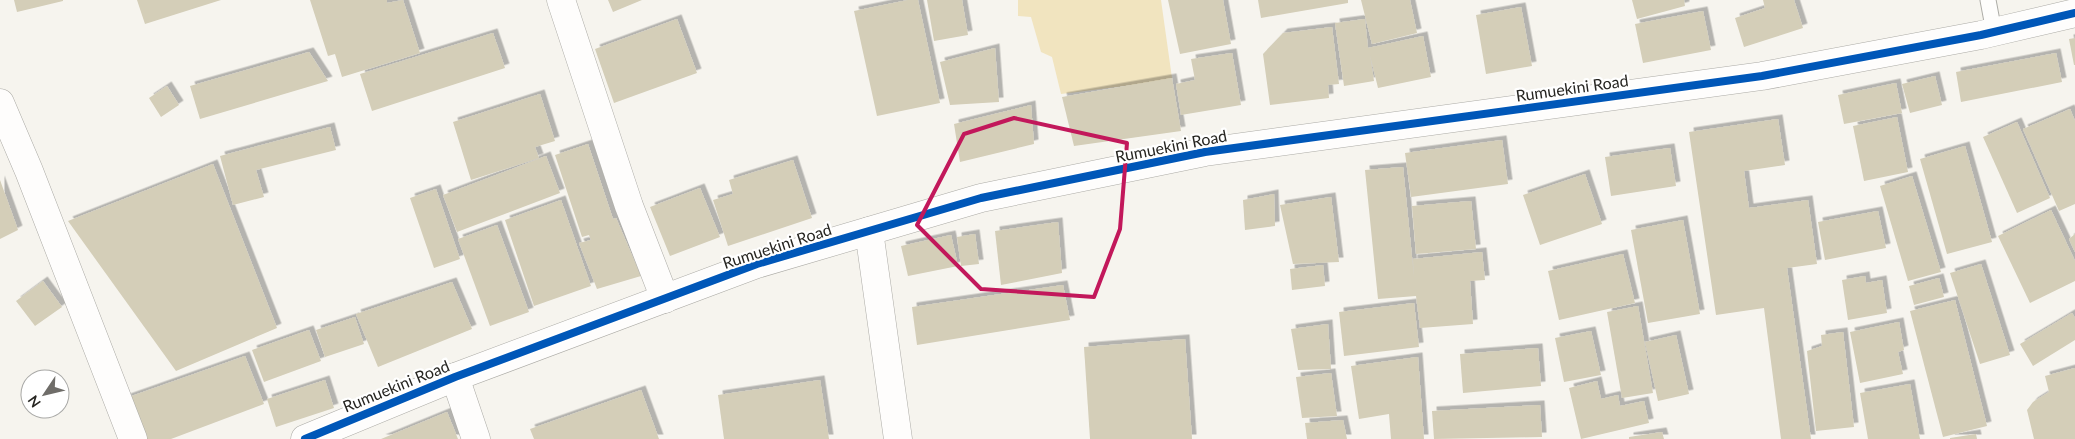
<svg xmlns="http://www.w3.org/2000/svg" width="2075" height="439" viewBox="0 0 2075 439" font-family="Lato,sans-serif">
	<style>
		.green { fill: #f1e4bf }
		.building { fill: #d4ceb8; filter: url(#shadow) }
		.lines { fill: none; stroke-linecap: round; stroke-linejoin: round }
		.lane-casing { stroke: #acaba6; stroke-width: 17 }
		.street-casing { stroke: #acaba6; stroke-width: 29 }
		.secondary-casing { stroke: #acaba6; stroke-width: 29 }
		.lane { stroke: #fefdfc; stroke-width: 15 }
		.street { stroke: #fefdfc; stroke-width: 28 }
		.secondary { stroke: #fefdfc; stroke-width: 28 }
		.cycleway-casing { stroke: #fff; stroke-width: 11 }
		.cycleway { stroke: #0057b8; stroke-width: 8 }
		.marked { fill: none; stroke: #c2185b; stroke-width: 4; stroke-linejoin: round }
		.labels { text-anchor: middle; stroke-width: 4.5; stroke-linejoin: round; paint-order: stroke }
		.street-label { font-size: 16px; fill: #262521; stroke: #fff }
	</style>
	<defs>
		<filter id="shadow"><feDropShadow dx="4.5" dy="-4.5" stdDeviation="0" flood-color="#0004"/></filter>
	</defs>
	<rect width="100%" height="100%" fill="#f6f4ee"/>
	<polygon class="green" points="1018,0 1161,0 1172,78 1157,82 1061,94 1052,57 1041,52 1031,17 1018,16"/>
	<g class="building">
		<polygon points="14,0 63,0 63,1 17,12"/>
		<polygon points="137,0 221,0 145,24"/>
		<polygon points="310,0 387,0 387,3 403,0 420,53 342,77 335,54 328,56"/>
		<polygon points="608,0 642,0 613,12"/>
		<polygon points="908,0 918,0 940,103 877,116 854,11"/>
		<polygon points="927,0 962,0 968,35 934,41"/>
		<polygon points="1168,0 1223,0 1231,44 1180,54"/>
		<polygon points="1258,0 1348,0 1348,3 1261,18"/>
		<polygon points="1361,0 1410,0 1417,33 1372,44"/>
		<polygon points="1632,0 1684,0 1685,6 1637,19"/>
		<polygon points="1763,0 1794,0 1803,28 1744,47 1735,18 1765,8"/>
		<polygon points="1521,7 1532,66 1486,74 1476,15"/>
		<polygon points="1703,11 1711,50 1643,63 1635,24"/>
		<polygon points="677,19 697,73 614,103 595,49"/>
		<polygon points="1365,19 1368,48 1423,36 1431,77 1378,88 1370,55 1374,81 1344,86 1335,23"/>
		<polygon points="1332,27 1339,84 1328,85 1329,98 1270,105 1263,54 1283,33"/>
		<polygon points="493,33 505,68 372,111 360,74"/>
		<polygon points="2075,38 2075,65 2074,65 2069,39"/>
		<polygon points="995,48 999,102 950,105 940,62"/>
		<polygon points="309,52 328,81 200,119 190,86"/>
		<polygon points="1232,53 1241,105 1181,115 1176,84 1195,80 1191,59"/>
		<polygon points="2056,53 2062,82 1961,102 1956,72"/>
		<polygon points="1935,76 1942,105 1910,113 1902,84"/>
		<polygon points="1172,78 1181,131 1074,146 1062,97"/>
		<polygon points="1896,83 1902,113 1844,124 1838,95"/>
		<polygon points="167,86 179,105 161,117 149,98"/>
		<polygon points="540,94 555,141 535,147 539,158 471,180 453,122"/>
		<polygon points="1031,105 1034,144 960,162 954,124"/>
		<polygon points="2070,109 2075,121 2075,204 2059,211 2023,129"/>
		<polygon points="1897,117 1908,172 1864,181 1853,126"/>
		<polygon points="1778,119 1785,165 1744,171 1749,208 1808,200 1817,264 1787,268 1811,439 1781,439 1764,308 1716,315 1689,132"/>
		<polygon points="2017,122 2050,198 2017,213 1983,137"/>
		<polygon points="330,127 336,150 256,170 264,197 233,205 220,156"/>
		<polygon points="1502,140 1508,184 1411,197 1405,153"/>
		<polygon points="588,144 613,219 616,218 641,276 597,289 579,243 591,240 589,235 582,237 555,155"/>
		<polygon points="1965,146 1992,242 1947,254 1920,159"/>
		<polygon points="1670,148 1676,186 1611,196 1605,157"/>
		<polygon points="546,156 560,193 457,232 443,195"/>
		<polygon points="793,160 812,218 728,246 713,200 733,194 729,180"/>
		<polygon points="213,164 277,328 176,371 68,221"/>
		<polygon points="1403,167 1414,277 1413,259 1482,252 1485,280 1470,281 1473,324 1420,328 1416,296 1378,299 1365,170"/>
		<polygon points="1585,174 1602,224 1540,245 1523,195"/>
		<polygon points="1912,176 1941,272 1908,281 1880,186"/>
		<polygon points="0,180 18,230 0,239"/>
		<polygon points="700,188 720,237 670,256 650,207"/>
		<polygon points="436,189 460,259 434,268 410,198"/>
		<polygon points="1274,194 1275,226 1245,230 1243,200"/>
		<polygon points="1331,197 1339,262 1293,264 1280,205"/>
		<polygon points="561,200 591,286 534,306 505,220"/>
		<polygon points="1471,201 1476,249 1416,254 1412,206"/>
		<polygon points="2051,210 2075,261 2075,281 2030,303 1998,236"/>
		<polygon points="1878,211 1886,248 1825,260 1818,222"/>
		<polygon points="1683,220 1700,314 1648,323 1631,230"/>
		<polygon points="1058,222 1062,273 1001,285 995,231"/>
		<polygon points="497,225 529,312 490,326 458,239"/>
		<polygon points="975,234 979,264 961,266 957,237"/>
		<polygon points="2075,234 2075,252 2069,239"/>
		<polygon points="951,235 958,266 908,276 901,246"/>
		<polygon points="1623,254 1635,303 1559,320 1548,271"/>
		<polygon points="1981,264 2010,355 1980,364 1950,273"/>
		<polygon points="1323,265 1325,286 1292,290 1290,269"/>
		<polygon points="1865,276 1866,283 1882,280 1887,313 1848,320 1842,280"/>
		<polygon points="1939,278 1944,297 1914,305 1909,286"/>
		<polygon points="43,281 62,307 35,326 16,301"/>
		<polygon points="452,282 472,329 378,367 356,314"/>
		<polygon points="1063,285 1070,320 917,345 912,307"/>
		<polygon points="1955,300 1987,426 1943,437 1910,311"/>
		<polygon points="1414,303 1419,347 1344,356 1339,312"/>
		<polygon points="1638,306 1653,393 1622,398 1607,312"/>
		<polygon points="2072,313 2075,318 2075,340 2033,366 2020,344"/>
		<polygon points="355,317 364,344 325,357 316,330"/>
		<polygon points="1899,322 1904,350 1898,352 1903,374 1860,383 1850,332"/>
		<polygon points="1328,324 1331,369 1298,370 1291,329"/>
		<polygon points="309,330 321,361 264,382 252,350"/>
		<polygon points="1591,331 1601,375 1564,382 1555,338"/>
		<polygon points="1843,332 1854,427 1816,431 1807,351 1822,346 1821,335"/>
		<polygon points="1676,335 1689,394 1658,401 1645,342"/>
		<polygon points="1185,339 1192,439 1090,439 1084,347"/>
		<polygon points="1538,348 1541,386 1463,393 1460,354"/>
		<polygon points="245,356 264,404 171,439 144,439 126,398"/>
		<polygon points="1418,357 1424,439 1391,439 1389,414 1359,419 1351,366"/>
		<polygon points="2075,368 2075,439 2034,439 2027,410 2033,402 2049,392 2045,376"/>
		<polygon points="1331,373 1337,416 1302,418 1296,377"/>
		<polygon points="325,380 334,408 276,427 267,399"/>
		<polygon points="820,380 829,439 724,439 718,395"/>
		<polygon points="1597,381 1601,399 1618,395 1620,406 1644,401 1649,423 1581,439 1569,388"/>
		<polygon points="1910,384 1920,439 1868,439 1860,393"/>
		<polygon points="641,390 659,439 534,439 530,429"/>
		<polygon points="1540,405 1542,437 1434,439 1432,411"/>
		<polygon points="447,412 458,439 381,439"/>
		<polygon points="1343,420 1347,439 1307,439 1305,423"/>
		<polygon points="1662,432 1664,439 1629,439 1629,437"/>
		<polygon points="1976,434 1977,439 1950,439 1950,438"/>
	</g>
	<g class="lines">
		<defs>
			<polyline id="lane" points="1988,0 1994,32"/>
			<g id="street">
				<polyline points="561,0 629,206 665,299"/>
				<polyline points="0,103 29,171 133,439"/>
				<polyline points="869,231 898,439"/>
				<polyline points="455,377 476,439"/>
			</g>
			<polyline id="secondary" points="305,439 455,377 757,264 981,198 1205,152 1762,76 1981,35 2075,13"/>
		</defs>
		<use href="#lane" class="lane-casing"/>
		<use href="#street" class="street-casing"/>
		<use href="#secondary" class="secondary-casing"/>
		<use href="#lane" class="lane"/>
		<use href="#street" class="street"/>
		<use href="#secondary" class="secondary"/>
		<defs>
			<polyline id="cycleway" points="305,439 455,377 757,264 981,198 1205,152 1762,76 1981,35 2075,13"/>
		</defs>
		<use href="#cycleway" class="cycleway-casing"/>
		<use href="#cycleway" class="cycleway"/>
	</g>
	<path class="marked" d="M 1014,118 L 1127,143 L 1120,229 L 1094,297 L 981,289 L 917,225 L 964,134 Z"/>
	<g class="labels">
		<g class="street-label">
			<text transform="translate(1572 88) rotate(-8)" y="6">Rumuekini Road</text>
			<text transform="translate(1171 146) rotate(-11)" y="6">Rumuekini Road</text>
			<text transform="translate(777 246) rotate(-18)" y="6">Rumuekini Road</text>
			<text transform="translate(396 386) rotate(-22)" y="6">Rumuekini Road</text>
		</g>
	</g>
	<g transform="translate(45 394) rotate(235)"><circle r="24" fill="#ffffff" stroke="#a8a8a6"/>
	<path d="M0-4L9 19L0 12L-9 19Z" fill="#6f6d69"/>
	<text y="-8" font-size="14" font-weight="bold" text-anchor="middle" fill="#262521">N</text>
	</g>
</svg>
